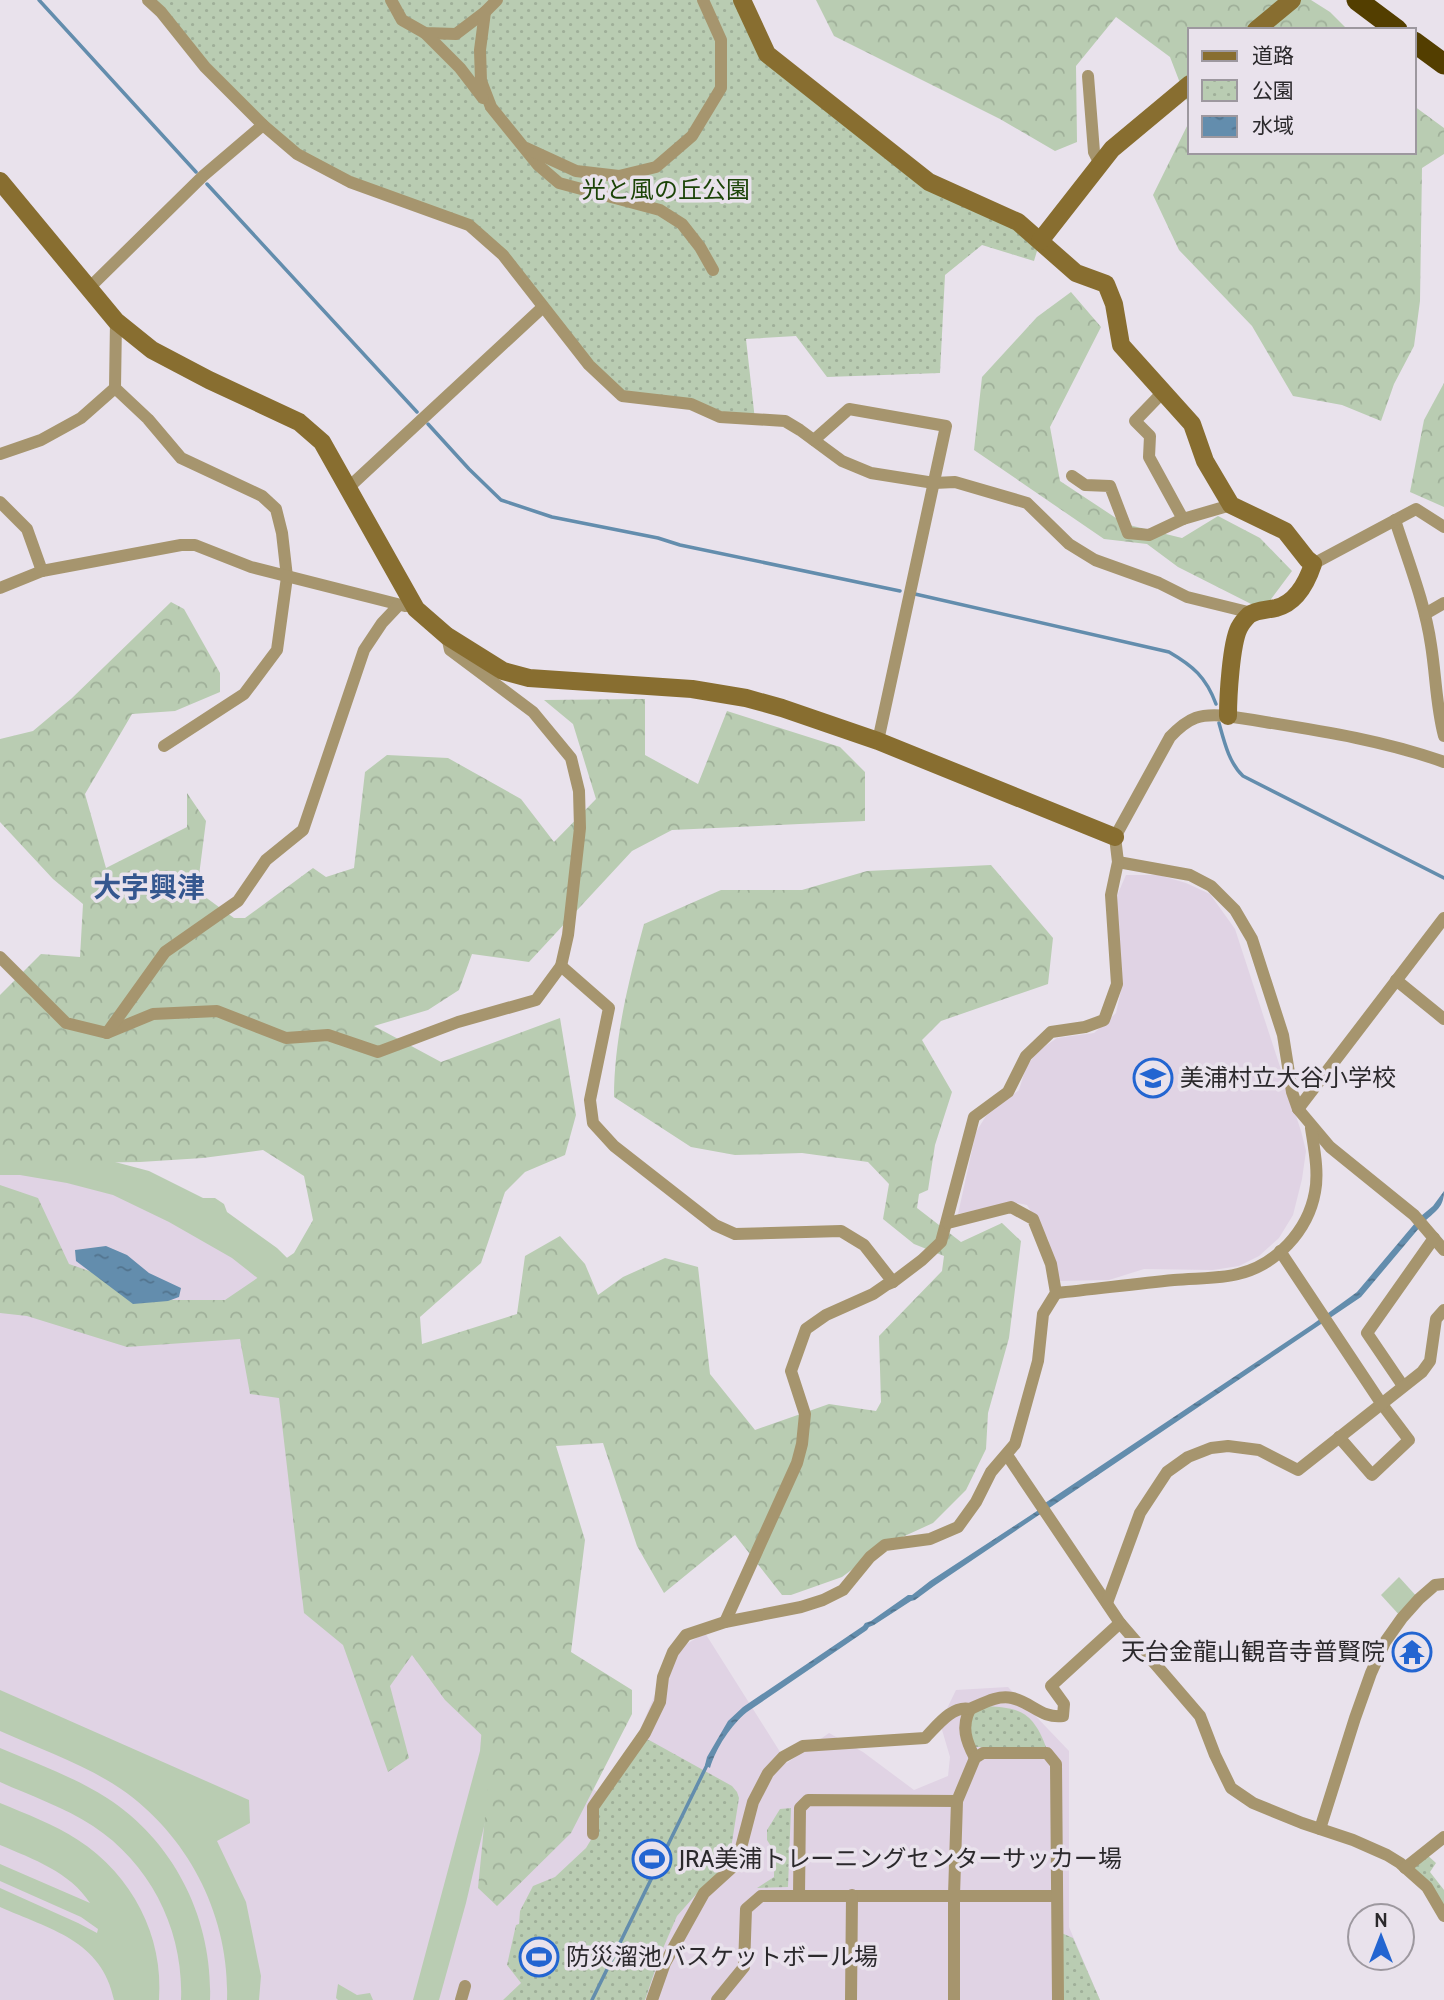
<svg xmlns="http://www.w3.org/2000/svg" width="1444" height="2000" viewBox="0 0 1444 2000" font-family="Cabin,'Noto Sans JP',sans-serif">
	<style>
		.built { fill: #e0d3e4 }
		.grass { fill: #b9ccb2 }
		.forest { fill: url(#forest-crowns) }
		.park { fill: url(#park-dots) }
		.water { fill: url(#water-ripples) }
		.lines { fill: none; stroke-linecap: round; stroke-linejoin: round }
		.stream { stroke: #638dad; stroke-width: 3.5 }
		.street { stroke: #a6956e; stroke-width: 12 }
		.secondary { stroke: #886e30; stroke-width: 18 }
		.highway { stroke: #533e00; stroke-width: 21 }
		.labels { text-anchor: middle; stroke-width: 7; stroke-linejoin: round; paint-order: stroke }
		.park-label { font-size: 24px; fill: #1c4408; stroke: #e9e2ec }
		.poi-label { font-size: 24px; fill: #2b292c; stroke: #e9e2ec; text-anchor: start }
		.quarter-label { font-size: 28px; font-weight: bold; fill: #35578f; stroke: #e9e2ec }
	</style>
	<defs>
		<pattern id="forest-crowns" width="20" height="18" patternUnits="userSpaceOnUse" patternTransform="scale(1.75)"><rect width="20" height="18" fill="#b9ccb2"/><path d="M2 6a3 3 0 1 1 6 0M12 15a3 3 0 1 1 6 0" fill="none" stroke="#9faf99"/></pattern>
		<pattern id="park-dots" width="8" height="8" patternUnits="userSpaceOnUse" patternTransform="scale(1.75)"><rect width="8" height="8" fill="#b9ccb2"/><path d="M2 2h.1M6 6h.1" fill="none" stroke="#9faf99" stroke-width="1.8" stroke-linecap="round"/></pattern>
		<pattern id="water-ripples" width="26" height="14" patternUnits="userSpaceOnUse" patternTransform="scale(1.75)"><rect width="26" height="14" fill="#638dad"/><path d="M2 4q2-2 4 0t4 0M15 11q2-2 4 0t4 0" fill="none" stroke="#52738d"/></pattern>
	</defs>
	<rect width="100%" height="100%" fill="#e9e2ec"/>
	<g class="built">
		<polygon points="1126,875 1159,875 1186,883 1210,894 1235,929 1301,1131 1306,1151 1302,1179 1293,1215 1279,1238 1259,1256 1239,1266 1213,1270 1144,1269 1109,1280 1059,1281 1048,1239 1027,1205 1012,1202 958,1214 976,1132 986,1116 1019,1090 1026,1067 1038,1051 1057,1038 1094,1033 1116,1013 1122,986 1116,898"/>
		<polygon points="0,1161 49,1163 270,1263 500,1723 600,1794 623,1770 673,1652 705,1633 787,1763 829,1733 863,1752 914,1790 948,1776 950,1757 940,1723 956,1690 1008,1687 1069,1751 1069,1927 1100,2000 0,2000"/>
	</g>
	<g class="grass">
		<polygon points="0,1142 66,1149 149,1171 203,1198 215,1198 224,1204 227,1212 277,1248 344,1314 404,1410 492,1626 503,1719 499,1763 466,1903 439,2000 413,2000 480,1751 483,1714 476,1672 363,1402 327,1351 279,1295 232,1258 169,1222 113,1195 67,1183 20,1175 0,1175"/>
		<polygon points="1399,1577 1419,1599 1402,1618 1381,1595"/>
		<path d="M 0,1690 L 249,1800 L 250,1823 L 217,1841 L 246,1902 L 261,1976 L 259,2000 L 227,2000 C 230,1917 189,1836 121,1789 C 84,1764 40,1749 0,1731 Z"/>
		<path d="M 0,1748 C 36,1763 74,1777 107,1798 C 175,1842 213,1920 210,2000 L 181,2000 C 184,1931 151,1864 93,1826 C 64,1807 31,1796 0,1782 Z"/>
		<path d="M 0,1803 C 26,1814 54,1824 78,1840 C 132,1875 164,1936 159,2000 L 114,2000 C 102,1940 49,1929 0,1907 L 0,1888 L 78,1923 L 97,1933 L 98,1929 L 81,1917 L 0,1881 L 0,1864 L 90,1903 C 70,1872 33,1859 0,1845 Z"/>
		<polygon points="338,1984 357,1995 370,1993 373,2000 338,2000 336,1998"/>
	</g>
	<g class="forest">
		<polygon points="816,0 1311,0 1330,12 1348,30 1190,30 1190,109 1170,57 1116,17 1076,66 1077,142 1055,151 1000,119 834,36"/>
		<polygon points="1414,106 1444,128 1444,154 1422,168 1420,301 1414,346 1394,384 1381,421 1342,405 1293,396 1252,326 1179,250 1153,195 1190,120 1190,152 1414,152"/>
		<polygon points="1071,292 1101,327 1050,427 1060,481 1125,524 1182,538 1218,516 1260,538 1292,571 1263,610 1178,567 1147,544 1104,539 974,450 982,377 1037,317"/>
		<polygon points="1444,383 1444,507 1410,492 1424,420"/>
		<path d="M 171,602 L 184,609 L 220,673 L 220,692 L 175,711 L 132,714 L 85,794 L 106,868 L 187,827 L 187,793 L 206,821 L 197,891 L 234,918 L 245,918 L 313,868 L 326,877 L 354,868 L 365,772 L 387,755 L 448,758 L 521,799 L 554,842 L 596,799 L 573,724 L 544,700 L 645,699 L 645,755 L 698,784 L 727,711 L 840,747 L 865,772 L 865,821 L 672,830 L 632,851 L 529,962 L 472,954 L 459,990 L 428,1010 L 374,1026 L 441,1062 L 560,1018 L 576,1115 L 565,1155 L 525,1172 L 505,1192 L 481,1263 L 420,1317 L 422,1344 L 517,1314 L 525,1256 L 560,1236 L 585,1264 L 598,1295 L 623,1277 L 665,1258 L 698,1267 L 710,1374 L 755,1430 L 829,1404 L 876,1411 L 881,1402 L 879,1336 L 942,1271 L 944,1256 L 914,1244 L 883,1219 L 889,1184 L 868,1162 L 802,1153 L 735,1155 L 691,1147 L 614,1097 C 614,1039 629,979 644,924 L 721,890 L 802,890 L 867,871 L 991,865 L 1053,938 L 1048,984 L 941,1021 L 922,1040 L 952,1092 L 935,1145 L 928,1190 L 919,1194 L 917,1208 L 961,1242 L 1002,1223 L 1021,1241 L 1009,1338 L 988,1413 L 986,1449 L 966,1490 L 933,1523 L 885,1545 L 842,1577 L 791,1595 L 782,1595 L 735,1535 L 664,1593 L 637,1546 L 603,1443 L 556,1446 L 585,1540 L 571,1652 L 632,1690 L 632,1714 L 571,1833 L 497,1906 L 478,1888 L 492,1745 L 445,1700 L 412,1655 L 390,1686 L 409,1758 L 388,1772 L 343,1645 L 304,1613 L 279,1398 L 250,1394 L 240,1339 L 127,1347 L 27,1316 L 0,1313 L 0,1185 L 38,1198 L 69,1264 L 173,1300 L 225,1300 L 294,1253 L 313,1220 L 304,1176 L 263,1150 L 203,1158 L 140,1162 L 0,1164 L 0,995 L 41,954 L 80,957 L 83,904 L 53,879 L 0,822 L 0,739 L 33,731 L 71,699 Z"/>
	</g>
	<g class="park">
		<polygon points="148,0 742,0 767,54 929,182 1040,241 1034,261 982,245 945,275 940,373 827,377 796,336 746,339 755,420 691,404 622,396 469,225 297,154"/>
		<path d="M 980,1706 C 1018,1707 1032,1710 1046,1747 L 974,1747 L 969,1740 L 970,1716 Z"/>
		<polygon points="649,1740 732,1786 737,1792 739,1798 729,1861 725,1873 700,1890 677,1916 661,1953 645,2000 503,2000 521,1983 507,1965 516,1925 519,1924 520,1911 533,1886 555,1877 586,1848 595,1833 594,1806 641,1742"/>
		<polygon points="791,1808 788,1887 757,1888 774,1877 774,1851 767,1840 767,1830 780,1809"/>
		<polygon points="1425,1853 1436,1863 1430,1872 1444,1890 1444,1905 1405,1868"/>
		<polygon points="1057,1931 1073,1938 1100,2000 1058,2000"/>
	</g>
	<g class="water">
		<path d="M 1444,1191 C 1444,1207 1436,1211 1425,1221 L 1361,1297 L 934,1586 L 915,1600 L 911,1601 L 874,1625 L 869,1627 L 867,1630 L 747,1712 C 731,1725 716,1748 710,1768 L 705,1765 L 707,1757 L 728,1721 L 743,1707 L 863,1626 L 865,1623 L 871,1621 L 908,1595 L 912,1595 L 930,1581 L 1037,1511 L 1039,1507 L 1313,1324 L 1357,1292 L 1421,1216 L 1433,1206 Z"/>
		<polygon points="106,1246 127,1255 149,1273 181,1288 179,1297 168,1301 133,1304 76,1261 75,1250"/>
	</g>
	<g class="lines">
		<g class="stream">
			<polyline points="39,0 196,172"/>
			<polyline points="207,184 417,412"/>
			<polyline points="428,424 469,469 501,500 552,517 658,538 680,545 900,591"/>
			<path d="M 915,594 L 1169,652 C 1193,666 1206,677 1216,704"/>
			<path d="M 1219,723 C 1224,741 1229,763 1243,776 L 1444,878"/>
			<polyline points="592,2000 708,1763"/>
		</g>
		<g class="street">
			<polyline points="148,0 161,12 205,67 263,125 297,154 350,182 469,225 503,255 589,365 622,396 691,404 720,417 785,421 800,430 842,461 871,473 934,483 955,482 1027,503 1069,544 1095,560 1159,583 1187,597 1252,613"/>
			<polyline points="391,0 402,20 425,33 456,34 485,12 497,0"/>
			<polyline points="485,12 480,50 481,81 491,107 538,165 559,183 660,210 682,224 700,247 713,270"/>
			<polyline points="425,33 460,68 483,98"/>
			<polyline points="1088,76 1094,152 1100,164"/>
			<polyline points="526,148 576,171 619,176 656,167 692,136 721,88 721,40 703,0"/>
			<polyline points="89,288 203,176 263,125"/>
			<polyline points="115,388 148,419 181,458 262,496 276,509 282,533 287,577 277,650 244,694 164,746"/>
			<polyline points="1163,392 1135,421 1150,436 1149,457 1183,519 1231,505"/>
			<polyline points="814,440 849,409 946,426 878,741"/>
			<polyline points="0,454 41,440 81,418 115,388 116,321"/>
			<polyline points="1072,476 1085,485 1110,486 1128,533 1149,535 1183,519"/>
			<polyline points="348,488 543,307"/>
			<polyline points="0,502 27,529 42,571"/>
			<path d="M 1395,520 C 1408,561 1425,603 1431,645 C 1436,676 1436,706 1444,736"/>
			<polyline points="1313,564 1416,509 1444,527"/>
			<polyline points="0,588 42,571 181,545 195,545 251,567 405,606"/>
			<polyline points="1425,614 1444,603"/>
			<polyline points="1118,862 1190,875 1211,886 1235,910 1252,939 1283,1035 1292,1092 1298,1109 1330,1147 1414,1215 1444,1250"/>
			<polyline points="0,957 66,1023 107,1033 153,1014 217,1011 286,1038 328,1035 378,1052 458,1022 536,1000 561,966 568,935 580,828 579,791 571,758 533,712 450,650 447,636"/>
			<polyline points="561,966 609,1008 590,1100 593,1123 614,1146 715,1225 735,1234 841,1231 864,1245 893,1282"/>
			<polyline points="1396,980 1444,1019"/>
			<polyline points="107,1033 165,952 238,901 266,860 303,830 364,650 382,623 399,605"/>
			<polyline points="1298,1109 1444,918"/>
			<polyline points="1280,1251 1381,1403 1409,1440 1372,1475 1339,1437"/>
			<path d="M 1056,1293 C 1095,1289 1134,1284 1174,1280 C 1193,1278 1220,1279 1238,1274 C 1276,1265 1308,1231 1315,1192 C 1319,1172 1314,1148 1311,1128"/>
			<polyline points="1403,1386 1367,1333 1434,1238"/>
			<polyline points="1007,1455 1120,1623 1200,1716 1215,1755 1231,1788 1253,1803 1302,1823 1353,1840 1387,1855 1400,1863 1427,1887 1444,1916"/>
			<polyline points="1107,1603 1140,1513 1167,1472 1188,1457 1211,1448 1228,1446 1259,1450 1298,1470 1422,1372 1430,1361 1436,1319 1444,1310"/>
			<path d="M 725,1622 L 797,1463 L 802,1444 L 805,1414 L 791,1371 L 806,1329 L 826,1315 L 873,1294 L 886,1285 L 893,1282 L 922,1260 L 941,1242 L 974,1117 L 1008,1092 L 1026,1056 L 1051,1032 L 1085,1027 L 1104,1020 L 1117,984 L 1111,895 L 1118,862 L 1115,837 L 1170,737 C 1189,717 1200,713 1228,716 C 1300,728 1375,737 1444,762"/>
			<path d="M 970,1709 C 961,1727 966,1741 975,1758"/>
			<polyline points="1320,1829 1355,1718 1371,1673 1385,1642 1402,1618 1419,1599 1435,1585 1444,1584"/>
			<polyline points="593,1834 593,1807 645,1733 660,1702 663,1677 673,1652 686,1635 725,1622 801,1607 823,1600 843,1590 870,1557 885,1545 930,1539 958,1527 976,1502 991,1472 1015,1444 1038,1361 1043,1314 1056,1293 1051,1264 1033,1219 1011,1207 948,1223"/>
			<polyline points="1405,1868 1444,1837"/>
			<polyline points="799,1895 800,1808 808,1800 957,1801"/>
			<polyline points="461,2000 465,1986"/>
			<path d="M 652,2000 L 665,1963 L 704,1893 L 737,1863 L 753,1802 L 768,1773 L 783,1757 L 803,1746 L 925,1738 C 937,1726 952,1705 970,1709 C 984,1703 997,1695 1012,1698 C 1031,1702 1042,1719 1063,1716 L 1064,1704 L 1051,1686 L 1120,1623"/>
			<polyline points="717,2000 744,1967 746,1909 761,1896 1057,1896"/>
			<polyline points="851,2000 852,1895"/>
			<polyline points="954,2000 954,1895 957,1801 975,1758 983,1753 1047,1753 1056,1764 1058,2000"/>
		</g>
		<g class="secondary">
			<path d="M 742,0 L 767,54 L 929,182 L 1018,222 L 1076,273 L 1106,284 L 1114,304 L 1121,345 L 1192,424 L 1205,461 L 1231,505 L 1285,531 L 1307,559 L 1313,564 C 1307,582 1296,603 1276,608 C 1267,610 1256,610 1249,615 C 1246,618 1241,624 1239,628 C 1231,644 1228,697 1228,716"/>
			<polyline points="1256,30 1292,0"/>
			<polyline points="0,181 116,321 152,350 209,380 299,422 322,442 416,609 447,636 503,671 529,678 692,689 746,698 782,708 878,741 1115,837"/>
			<polyline points="1040,241 1112,149 1190,84"/>
		</g>
		<g class="highway">
			<polyline points="1357,0 1397,30"/>
			<polyline points="1414,42 1444,64"/>
		</g>
	</g>
	<defs>
		<symbol id="school-ring" viewBox="-11 -11 22 22"><circle r="9.5" fill="#e9e2ec" stroke="#2365d1" stroke-width="1.5"/><path d="M0-5L7-2L0 1L-7-2ZM-4 1L0 2.5L4 1V4Q0 6-4 4Z" fill="#2365d1"/></symbol>
		<symbol id="temple-ring" viewBox="-11 -11 22 22"><circle r="9.5" fill="#e9e2ec" stroke="#2365d1" stroke-width="1.5"/><path d="M0-6L5-2H3V0L6.5 2.5H4V6H1.5V3h-3V6H-4V2.5H-6.5L-3 0V-2H-5Z" fill="#2365d1"/></symbol>
		<symbol id="stadium-ring" viewBox="-11 -11 22 22"><circle r="9.5" fill="#e9e2ec" stroke="#2365d1" stroke-width="1.5"/><path d="M0-5a6.5 5 0 1 0 0 10a6.5 5 0 1 0 0-10ZM-3.5-1.8h7v3.6h-7Z" fill="#2365d1"/></symbol>
	</defs>
	<g fill-rule="evenodd">
		<use href="#school-ring" x="1131" y="1056" width="44" height="44"/>
		<use href="#temple-ring" x="1390" y="1630" width="44" height="44"/>
		<use href="#stadium-ring" x="630" y="1837" width="44" height="44"/>
		<use href="#stadium-ring" x="517" y="1935" width="44" height="44"/>
	</g>
	<g class="labels">
		<g class="park-label">
			<text x="666" y="198">光と風の丘公園</text>
		</g>
		<g class="poi-label">
			<text x="1180" y="1086">美浦村立大谷小学校</text>
			<text x="1385" y="1660" text-anchor="end">天台金龍山観音寺普賢院</text>
			<text x="679" y="1867">JRA美浦トレーニングセンターサッカー場</text>
			<text x="566" y="1965">防災溜池バスケットボール場</text>
		</g>
		<g class="quarter-label">
			<text x="149" y="897">大字興津</text>
		</g>
	</g>
	<rect x="1188" y="28" width="228" height="126" fill="#e9e2ec" stroke="#9d989f" stroke-width="2"/>
	<rect x="1202" y="51" width="35" height="10" fill="#886e30" stroke="#9d989f" stroke-width="2"/>
	<text x="1252" y="63" font-size="21" fill="#2b292c">道路</text>
	<rect x="1202" y="80" width="35" height="21" fill="url(#park-dots)" stroke="#9d989f" stroke-width="2"/>
	<text x="1252" y="98" font-size="21" fill="#2b292c">公園</text>
	<rect x="1202" y="116" width="35" height="21" fill="url(#water-ripples)" stroke="#9d989f" stroke-width="2"/>
	<text x="1252" y="133" font-size="21" fill="#2b292c">水域</text>
	<g transform="translate(1381 1937)"><circle r="33" fill="#e9e2ec" stroke="#9d989f" stroke-width="2"/>
	<path d="M0-5L12 26L0 18L-12 26Z" fill="#2365d1"/>
	<text y="-10" font-size="19" font-weight="bold" text-anchor="middle" fill="#2b292c">N</text>
	</g>
</svg>
